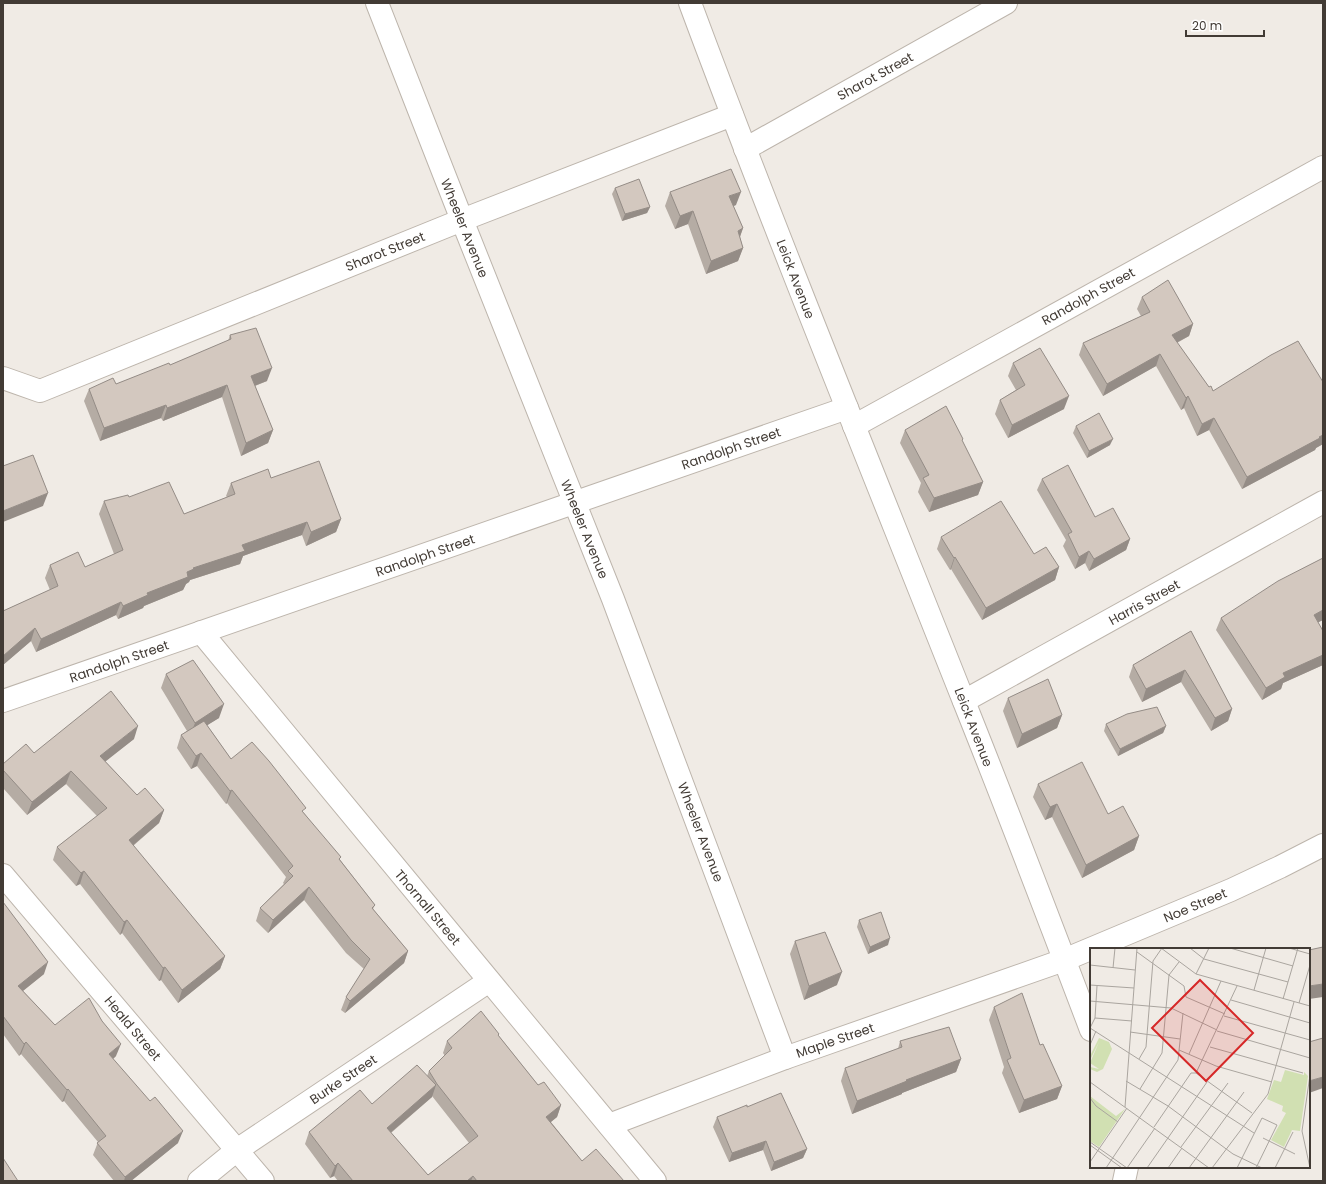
<svg xmlns="http://www.w3.org/2000/svg" width="1326" height="1184" viewBox="0 0 1326 1184" font-family="Poppins,sans-serif">
	<style>
		.lines { fill: none; stroke-linecap: round; stroke-linejoin: round }
		.minor-casing { stroke: #bdb5ac; stroke-width: 24 }
		.minor { stroke: #fff; stroke-width: 22 }
		.wall { fill: #b5aca4; fill-rule: evenodd }
		.shaded-wall { fill: #948c86 }
		.building { fill: #d3c8bf; stroke: #948c86 }
		.labels { text-anchor: middle; stroke-width: 3.5; stroke-linejoin: round; paint-order: stroke }
		.street-label { font-size: 13px; fill: #423b35; stroke: #fff }
		.inset-road { fill: none; stroke: #aaa59f; stroke-width: 1 }
		.view { fill: #d62828; fill-opacity: 0.15; stroke: #d62828; stroke-width: 2 }
		.inset-edge { fill: none; stroke: #423b35; stroke-width: 2 }
	</style>
	<rect width="100%" height="100%" fill="#f0ebe5"/>
	<g class="lines">
		<defs>
			<g id="minor">
				<polyline points="377,3 462,220 613,599 785,1058"/>
				<path d="M 690,3 C 777,237 871,467 963,699 C 1007,809 1049,919 1091,1030"/>
				<polyline points="745,149 1006,3"/>
				<polyline points="3,378 40,391 462,220 732,115"/>
				<polyline points="854,426 1323,167"/>
				<polyline points="201,632 655,1181"/>
				<polyline points="3,701 847,408"/>
				<polyline points="964,701 1323,502"/>
				<polyline points="3,875 263,1181"/>
				<polyline points="609,1125 785,1058 1064,960 1231,890 1280,867 1323,845"/>
				<polyline points="199,1181 237,1150 489,981"/>
				<polyline points="1124,1181 1127,1167"/>
			</g>
		</defs>
		<use href="#minor" class="minor-casing"/>
		<use href="#minor" class="minor"/>
	</g>
	<g class="wall">
		<polygon points="615,188 650,207 647,213 622,221 612,194"/>
		<polygon points="670,192 736,205 733,206 743,228 740,237 743,248 738,261 706,274 688,224 675,229 665,206"/>
		<polygon points="1142,297 1193,324 1189,336 1177,343 1209,387 1213,391 1323,382 1323,444 1316,448 1315,450 1242,489 1209,430 1197,436 1184,408 1181,410 1156,366 1103,396 1079,355 1083,343 1141,316 1137,309"/>
		<polygon points="230,335 267,381 255,386 273,430 268,443 241,456 222,397 163,421 161,418 100,441 84,401 89,389 116,384 170,365 228,341"/>
		<polygon points="1013,363 1064,409 1008,438 995,414 1000,400 1016,390 1008,376"/>
		<polygon points="1076,426 1110,445 1087,458 1073,433"/>
		<polygon points="905,430 962,441 983,482 978,495 929,512 918,492 921,483 900,443"/>
		<polygon points="271,478 341,519 336,532 306,546 302,535 243,556 240,564 190,580 189,582 186,584 183,590 144,606 143,608 118,619 116,615 36,652 31,641 3,665 3,611 50,590 45,578 50,565 85,567 114,554 99,514 104,501 129,497 184,514 227,497 226,496 231,483"/>
		<polygon points="1042,479 1095,517 1130,539 1126,550 1089,571 1085,563 1075,569 1063,546 1066,540 1037,490"/>
		<polygon points="941,537 1059,567 1055,580 982,620 951,569 950,570 937,549"/>
		<polygon points="1323,558 1323,620 1318,622 1323,631 1323,665 1283,683 1281,689 1262,700 1216,630 1221,618"/>
		<polygon points="1191,631 1232,709 1228,721 1211,731 1181,682 1142,702 1129,677 1133,665"/>
		<polygon points="166,674 219,718 207,725 231,759 304,813 375,905 373,909 408,951 404,963 345,1013 341,1010 346,997 364,969 346,953 304,900 268,933 256,921 260,908 284,884 283,883 286,877 227,803 226,804 197,766 191,769 177,748 181,735 187,731 161,688"/>
		<polygon points="1008,698 1062,715 1057,728 1017,748 1003,711"/>
		<polygon points="1106,724 1166,726 1163,733 1118,756 1104,731"/>
		<polygon points="134,739 105,761 137,795 164,810 159,823 133,846 225,956 220,969 178,1003 161,980 159,981 122,933 120,935 80,884 76,886 53,860 57,847 97,816 66,784 27,815 3,788 3,764 34,753"/>
		<polygon points="1038,784 1108,814 1139,836 1134,850 1082,878 1052,817 1045,820 1033,797"/>
		<polygon points="3,902 44,974 23,991 55,1025 116,1056 113,1059 178,1143 131,1181 114,1181 93,1155 98,1142 64,1101 62,1102 21,1054 19,1056 3,1034"/>
		<polygon points="859,920 888,945 868,954 857,927"/>
		<polygon points="795,941 837,985 804,1000 790,954"/>
		<polygon points="994,1007 1040,1045 1062,1086 1057,1099 1019,1113 1002,1073 1004,1067 989,1020"/>
		<path d="M 499,1036 L 538,1085 L 561,1105 L 557,1117 L 551,1122 L 582,1161 L 624,1181 L 338,1181 L 334,1176 L 330,1178 L 305,1144 L 309,1132 L 372,1104 L 427,1076 L 429,1071 L 445,1056 L 443,1053 L 447,1041 ZM 432,1096 L 469,1143 L 428,1175 L 391,1133 L 432,1097 Z"/>
		<polygon points="900,1041 961,1059 956,1072 902,1093 902,1094 852,1114 841,1081 845,1068 898,1049"/>
		<polygon points="747,1107 807,1149 803,1158 771,1171 763,1150 729,1162 713,1127 717,1117"/>
	</g>
	<g class="shaded-wall">
		<polygon points="741,192 736,205 724,210 729,196"/>
		<polygon points="650,207 647,213 622,221 625,214"/>
		<polygon points="693,211 688,224 675,229 680,216"/>
		<polygon points="743,228 738,242 738,231"/>
		<polygon points="743,248 738,261 706,274 711,261"/>
		<polygon points="1193,324 1189,336 1168,347 1172,335"/>
		<polygon points="1160,354 1156,366 1103,396 1107,384"/>
		<polygon points="272,368 267,381 246,389 251,376"/>
		<polygon points="227,385 222,397 163,421 167,408"/>
		<polygon points="1069,396 1064,409 1008,438 1012,425"/>
		<polygon points="1188,396 1184,408 1181,410 1186,398"/>
		<polygon points="166,405 161,418 100,441 104,428"/>
		<polygon points="1214,418 1209,430 1197,436 1202,424"/>
		<polygon points="273,430 268,443 241,456 246,443"/>
		<polygon points="1323,435 1323,444 1316,448 1315,450 1242,489 1247,477"/>
		<polygon points="1113,439 1110,445 1087,458 1089,451"/>
		<polygon points="983,482 978,495 929,512 934,498"/>
		<polygon points="48,493 43,506 3,522 3,511"/>
		<polygon points="341,519 336,532 306,546 311,532"/>
		<polygon points="307,522 302,535 243,556 240,564 190,580 189,582 186,584 183,590 144,606 143,608 118,619 123,606 187,572 193,568 242,545"/>
		<polygon points="1130,539 1126,550 1089,571 1094,559"/>
		<polygon points="1089,551 1085,563 1075,569 1079,557"/>
		<polygon points="955,557 951,569 950,570 954,558"/>
		<polygon points="1059,567 1055,580 982,620 986,608"/>
		<polygon points="121,602 116,615 36,652 41,639"/>
		<polygon points="1323,610 1323,620 1309,627 1314,615"/>
		<polygon points="35,628 31,641 3,665 3,656"/>
		<polygon points="1323,655 1323,665 1283,683 1281,689 1262,700 1266,688 1283,673"/>
		<polygon points="1185,670 1181,682 1142,702 1146,689"/>
		<polygon points="224,704 219,718 190,736 195,723"/>
		<polygon points="1232,709 1228,721 1211,731 1215,718"/>
		<polygon points="1062,715 1057,728 1017,748 1022,734"/>
		<polygon points="138,726 134,739 96,769 100,756"/>
		<polygon points="1166,726 1163,733 1118,756 1120,749"/>
		<polygon points="201,753 197,766 191,769 196,756"/>
		<polygon points="71,771 66,784 27,815 32,802"/>
		<polygon points="232,790 227,803 226,804 230,791"/>
		<polygon points="1057,804 1052,817 1045,820 1050,807"/>
		<polygon points="164,810 159,823 124,853 129,840"/>
		<polygon points="1139,836 1134,850 1082,878 1086,865"/>
		<polygon points="84,871 80,884 76,886 81,873"/>
		<polygon points="309,887 304,900 268,933 273,920"/>
		<polygon points="127,920 122,933 120,935 124,922"/>
		<polygon points="890,938 888,945 868,954 870,947"/>
		<polygon points="408,951 404,963 345,1013 350,1001"/>
		<polygon points="225,956 220,969 178,1003 182,990"/>
		<polygon points="48,962 44,974 14,998 18,986"/>
		<polygon points="165,967 161,980 159,981 163,968"/>
		<polygon points="842,972 837,985 804,1000 809,986"/>
		<polygon points="1323,984 1323,997 1309,999 1309,986"/>
		<polygon points="26,1042 21,1054 19,1056 24,1044"/>
		<polygon points="121,1044 116,1056 104,1067 109,1054"/>
		<polygon points="961,1059 956,1072 902,1093 902,1094 852,1114 857,1101 906,1080"/>
		<polygon points="1323,1077 1323,1088 1309,1093 1309,1081"/>
		<polygon points="436,1085 432,1097 382,1140 387,1128"/>
		<polygon points="1062,1086 1057,1099 1019,1113 1024,1100"/>
		<polygon points="68,1089 64,1101 62,1102 67,1090"/>
		<polygon points="561,1105 557,1117 542,1129 546,1117"/>
		<polygon points="183,1131 178,1143 131,1181 124,1181 125,1177"/>
		<polygon points="766,1141 763,1150 729,1162 732,1153"/>
		<polygon points="807,1149 803,1158 771,1171 774,1162"/>
		<polygon points="338,1163 334,1176 330,1178 335,1166"/>
		<polygon points="473,1176 471,1181 467,1181"/>
	</g>
	<g class="building">
		<polygon points="731,169 741,192 729,196 743,228 738,231 743,248 711,261 693,211 680,216 670,192"/>
		<polygon points="639,179 650,207 625,214 615,188"/>
		<polygon points="1168,280 1193,324 1172,335 1209,387 1211,386 1213,391 1271,355 1298,341 1323,382 1323,435 1319,437 1320,438 1247,477 1214,418 1202,424 1188,396 1186,398 1160,354 1107,384 1083,343 1150,312 1142,297"/>
		<polygon points="256,328 272,368 251,376 273,430 246,443 227,385 167,408 166,405 104,428 89,389 113,378 116,384 169,363 170,365 231,339 230,335"/>
		<polygon points="1040,348 1069,396 1012,425 1000,400 1025,385 1013,363"/>
		<polygon points="946,406 963,439 962,440 983,482 934,498 923,478 929,475 905,430"/>
		<polygon points="1099,413 1113,439 1089,451 1076,426"/>
		<polygon points="33,455 48,493 3,511 3,466"/>
		<polygon points="319,461 341,519 311,532 307,522 242,545 245,551 193,568 194,569 187,572 188,577 147,593 148,595 123,606 121,602 41,639 35,628 3,656 3,611 58,586 50,565 78,552 85,567 123,550 104,501 128,495 129,497 169,482 184,514 235,494 231,483 268,469 271,478"/>
		<polygon points="1068,465 1095,517 1113,508 1130,539 1094,559 1089,551 1079,557 1068,534 1072,532 1042,479"/>
		<polygon points="1001,501 1034,554 1046,547 1059,567 986,608 955,557 954,558 941,537"/>
		<polygon points="1323,558 1323,594 1322,595 1323,596 1323,610 1314,615 1323,631 1323,655 1283,673 1285,677 1266,688 1221,618 1278,581"/>
		<polygon points="1191,631 1232,709 1215,718 1185,670 1146,689 1133,665"/>
		<polygon points="193,660 224,704 195,723 166,674"/>
		<polygon points="1048,679 1062,715 1022,734 1008,698"/>
		<polygon points="111,691 138,726 100,756 137,795 145,788 164,810 129,840 225,956 182,990 165,967 163,968 127,920 124,922 84,871 81,873 57,847 107,808 71,771 32,802 3,770 3,764 26,744 34,753"/>
		<polygon points="1157,707 1166,726 1120,749 1106,724 1127,714"/>
		<polygon points="204,721 231,759 252,742 269,761 306,808 302,811 341,857 339,859 375,905 372,908 408,951 350,1001 346,997 370,959 351,940 309,887 273,920 260,908 293,876 288,871 293,866 232,790 230,791 201,753 196,756 181,735"/>
		<polygon points="1082,762 1108,814 1123,806 1139,836 1086,865 1057,804 1050,807 1038,784"/>
		<polygon points="3,902 48,962 18,986 55,1025 89,998 102,1021 121,1044 109,1054 150,1101 155,1097 183,1131 125,1177 97,1143 106,1136 68,1089 67,1090 26,1042 24,1044 3,1016"/>
		<polygon points="881,912 890,938 870,947 859,920"/>
		<polygon points="825,932 842,972 809,986 795,941"/>
		<polygon points="1323,947 1323,984 1309,986 1309,950"/>
		<polygon points="1022,993 1040,1045 1043,1044 1062,1086 1024,1100 1007,1060 1011,1058 994,1007"/>
		<polygon points="481,1011 499,1034 498,1035 538,1085 544,1082 561,1105 546,1117 582,1161 596,1149 624,1181 477,1181 473,1176 467,1181 353,1181 338,1163 335,1166 309,1132 360,1090 372,1104 417,1065 436,1085 387,1128 428,1175 478,1136 437,1084 429,1071 452,1048 447,1041"/>
		<polygon points="949,1027 961,1059 906,1080 907,1081 857,1101 845,1068 902,1047 900,1041"/>
		<polygon points="1323,1038 1323,1077 1309,1081 1309,1042"/>
		<polygon points="781,1093 807,1149 774,1162 766,1141 732,1153 717,1117 747,1105 747,1107"/>
		<polygon points="3,1158 18,1181 3,1181"/>
	</g>
	<g class="labels">
		<g class="street-label">
			<text transform="translate(875 76) rotate(-29)" y="5">Sharot Street</text>
			<text transform="translate(465 228) rotate(68)" y="5">Wheeler Avenue</text>
			<text transform="translate(385 251) rotate(-22)" y="5">Sharot Street</text>
			<text transform="translate(796 279) rotate(69)" y="5">Leick Avenue</text>
			<text transform="translate(1088 296) rotate(-29)" y="5">Randolph Street</text>
			<text transform="translate(731 448) rotate(-19)" y="5">Randolph Street</text>
			<text transform="translate(585 529) rotate(68)" y="5">Wheeler Avenue</text>
			<text transform="translate(425 555) rotate(-19)" y="5">Randolph Street</text>
			<text transform="translate(1144 602) rotate(-29)" y="5">Harris Street</text>
			<text transform="translate(119 661) rotate(-19)" y="5">Randolph Street</text>
			<text transform="translate(974 727) rotate(69)" y="5">Leick Avenue</text>
			<text transform="translate(701 832) rotate(69)" y="5">Wheeler Avenue</text>
			<text transform="translate(1195 905) rotate(-23)" y="5">Noe Street</text>
			<text transform="translate(428 907) rotate(50)" y="5">Thornall Street</text>
			<text transform="translate(133 1028) rotate(50)" y="5">Heald Street</text>
			<text transform="translate(835 1040) rotate(-19)" y="5">Maple Street</text>
			<text transform="translate(343 1079) rotate(-34)" y="5">Burke Street</text>
		</g>
	</g>
	<g transform="translate(1090 948)">
		<rect width="220" height="220" fill="#f0ebe5"/>
		<path d="M 9,90 L 19,94 L 22,101 L 13,121 L 7,124 L 0,121 L 0,119 L 9,121 L 0,115 L 9,94 L 0,112 L 0,108 ZM 195,122 L 214,127 L 214,124 L 218,128 L 210,183 L 202,182 L 194,199 L 181,192 L 196,165 L 192,163 L 193,158 L 177,151 L 184,132 L 191,134 ZM 0,148 L 26,168 L 35,161 L 9,199 L 0,193 Z" fill="#d1e0b2"/>
		<path class="inset-road" d="M 71,0 L 106,26 L 220,58M 100,0 L 114,11 L 198,34M 140,0 L 203,18M 199,0 L 220,6M 47,4 L 94,38 L 96,49 L 135,66M 0,17 L 45,22M 23,20 L 25,0M 106,26 L 119,0M 0,37 L 44,40M 164,42 L 176,0M 193,51 L 208,0M 141,52 L 220,75M 0,53 L 81,60 L 127,82M 209,55 L 220,17M 134,68 L 220,92M 5,70 L 42,73M 0,80 L 164,185M 0,80 L 5,70 L 7,38M 127,83 L 220,110M 40,84 L 90,91M 0,97 L 6,83M 120,99 L 213,125M 89,102 L 126,118 L 182,134M 99,106 L 131,33M 49,111 L 56,99 L 63,13 L 72,0M 106,125 L 147,38M 106,125 L 162,165M 36,133 L 78,158 L 143,206 L 172,220M 0,134 L 119,220M 50,141 L 72,105 L 79,27 L 89,14M 0,150 L 6,158 L 28,174M 35,159 L 47,0M 64,179 L 101,125 L 106,125M 173,190 L 205,206M 0,194 L 37,220 L 65,180M 0,197 L 32,220M 91,199 L 138,135M 0,214 L 37,160M 16,220 L 88,112 L 93,65M 57,220 L 117,134M 78,220 L 92,200M 99,220 L 154,144M 122,220 L 178,146 L 204,54M 147,220 L 172,170 L 187,177 L 166,220M 185,220 L 203,184M 220,220 L 212,183 L 220,127"/>
		<path class="view" d="M 110,32 L 163,85 L 116,133 L 62,80 Z"/>
		<rect width="220" height="220" class="inset-edge"/>
	</g>
	<rect width="1326" height="1184" fill="none" stroke="#423b35" stroke-width="8"/>
	<path d="M1186 30v6h78v-6" fill="none" stroke="#423b35" stroke-width="2"/>
	<text x="1192" y="30" font-size="12" fill="#423b35" stroke="#ffffff" stroke-width="3" paint-order="stroke">20 m</text>
</svg>
